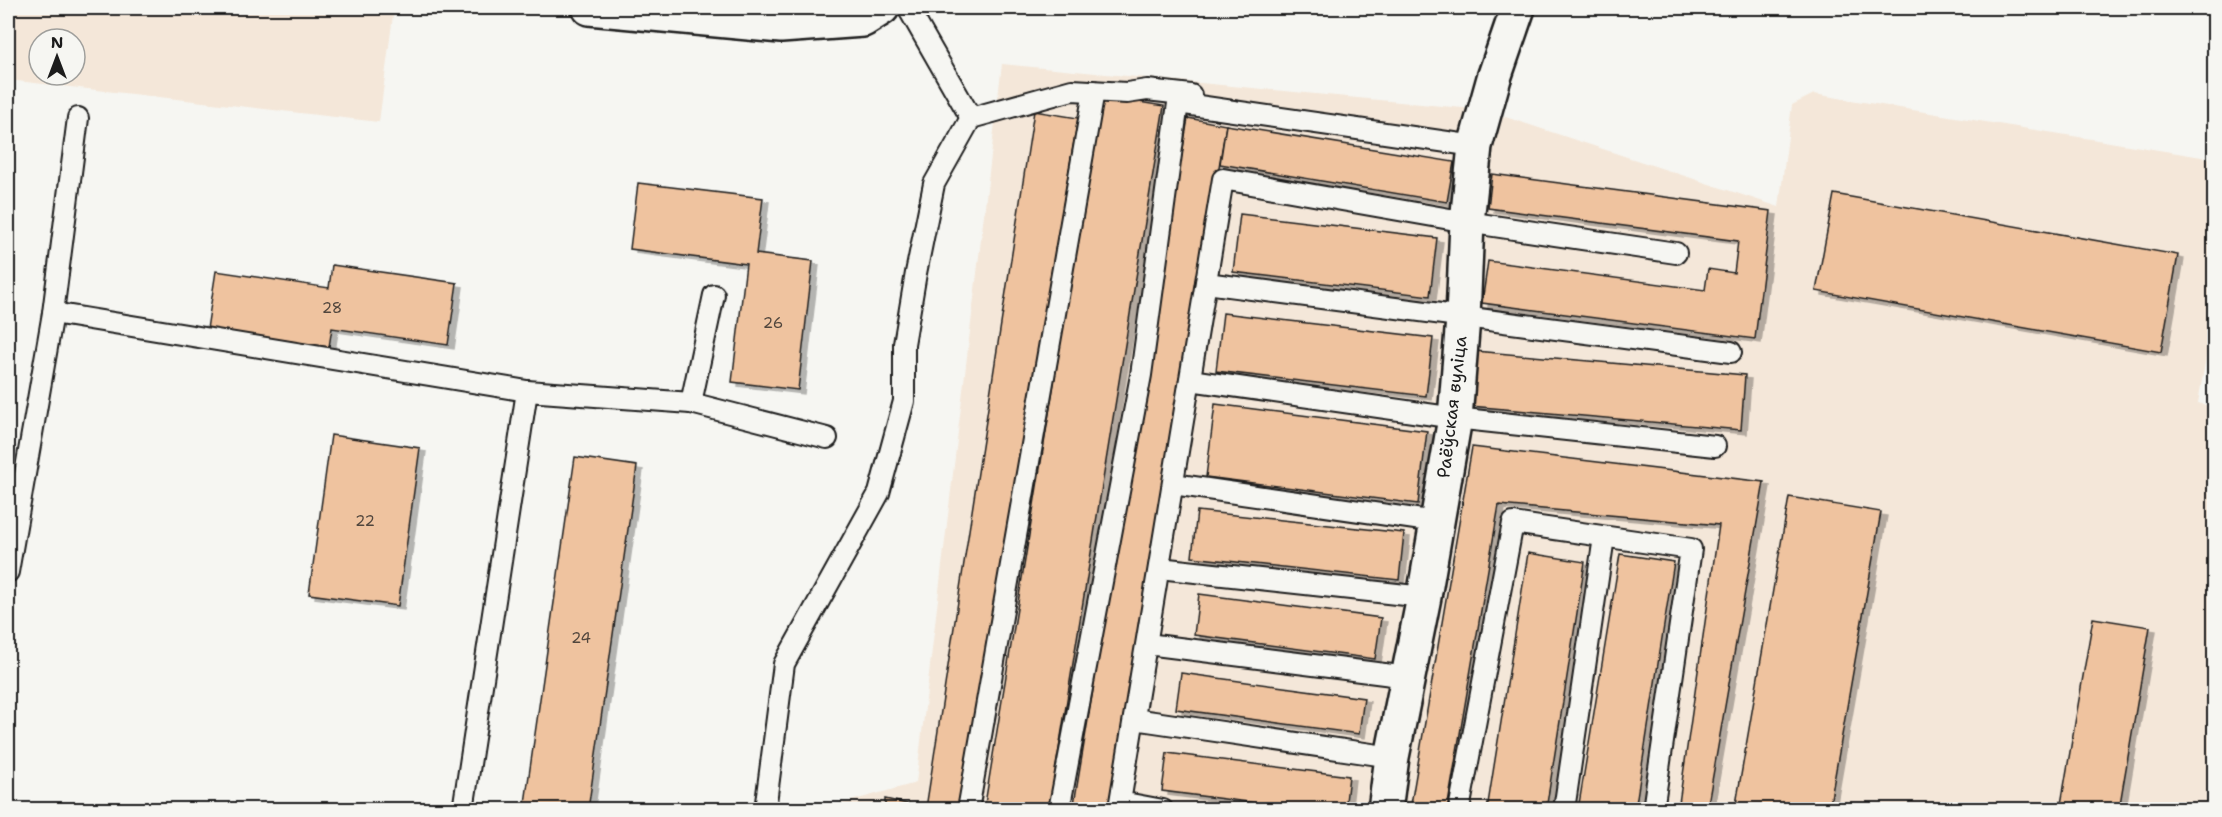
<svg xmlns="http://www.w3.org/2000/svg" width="2222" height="817" viewBox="0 0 2222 817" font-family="'Shantell Sans',sans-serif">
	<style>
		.built { fill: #f4e7d9; fill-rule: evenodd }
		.building { fill: #efc39f; stroke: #1c1c1c; stroke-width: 1.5; filter: url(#shadow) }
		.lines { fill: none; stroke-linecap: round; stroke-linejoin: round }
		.service-casing { stroke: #1c1c1c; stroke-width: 24 }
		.minor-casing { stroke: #1c1c1c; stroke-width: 38 }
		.service { stroke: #f6f6f2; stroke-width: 20 }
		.minor { stroke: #f6f6f2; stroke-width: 33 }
		.labels { text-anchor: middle; stroke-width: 4.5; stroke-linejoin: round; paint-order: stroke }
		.number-label { font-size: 15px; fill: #51463d }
		.street-label { font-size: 18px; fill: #1c1c1c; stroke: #f6f6f2 }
	</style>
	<defs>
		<filter id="shadow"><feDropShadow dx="6" dy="4" stdDeviation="0" flood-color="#0004"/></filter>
	</defs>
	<rect width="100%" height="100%" fill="#f6f6f2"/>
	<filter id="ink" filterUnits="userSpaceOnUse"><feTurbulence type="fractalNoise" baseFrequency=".0167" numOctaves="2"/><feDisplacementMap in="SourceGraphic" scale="12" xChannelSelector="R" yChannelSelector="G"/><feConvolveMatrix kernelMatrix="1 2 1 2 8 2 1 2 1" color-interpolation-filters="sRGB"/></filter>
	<g filter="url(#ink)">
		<g class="built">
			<path d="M 8,8 L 394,8 L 379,122 L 8,80 ZM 39,39 L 75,39 L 75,75 L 39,75 Z"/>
			<polygon points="1002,64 1484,110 1779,207 1792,105 1814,94 2214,159 2214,312 2198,403 2214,407 2214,809 818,810 916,783"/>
		</g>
		<g class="building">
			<polygon points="1101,96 1164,106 1049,810 984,810"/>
			<polygon points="1034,111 1078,118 960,810 885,810 885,799 926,808"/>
			<polygon points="1188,118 1226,125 1112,810 1073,810"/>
			<polygon points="1226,125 1454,162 1447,202 1220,164"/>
			<polygon points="1492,174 1771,211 1755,339 1482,303 1488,261 1705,290 1708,269 1734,273 1738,241 1488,208"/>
			<polygon points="638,183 763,198 756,254 813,261 798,390 732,382 746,264 630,249"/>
			<polygon points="1834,194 2178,255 2161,352 1816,291"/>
			<polygon points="1240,214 1437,238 1430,296 1233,272"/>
			<polygon points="332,265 457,283 448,345 332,328 329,347 207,329 216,271 329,288"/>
			<polygon points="1223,313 1433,338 1426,396 1216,371"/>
			<polygon points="1475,351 1745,375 1741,430 1470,406"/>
			<polygon points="1215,404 1427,431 1418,504 1206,477"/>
			<polygon points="331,435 420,448 398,606 309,594"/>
			<polygon points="1472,447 1764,482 1707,810 1678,810 1719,525 1499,505 1447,810 1410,810"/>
			<polygon points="575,457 637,466 588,810 524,810"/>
			<polygon points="1789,497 1881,512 1829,810 1735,810"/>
			<polygon points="1197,511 1404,533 1399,580 1192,557"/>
			<polygon points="1528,553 1585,562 1546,810 1487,810"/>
			<polygon points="1620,554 1674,562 1635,810 1578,810"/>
			<polygon points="1199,594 1381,618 1375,659 1194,635"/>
			<polygon points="2093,618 2150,627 2119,810 2060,810"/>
			<polygon points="1181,673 1364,698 1359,734 1176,709"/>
			<polygon points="1167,753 1349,776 1345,810 1310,810 1162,791"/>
		</g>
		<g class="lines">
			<defs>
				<g id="service">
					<polyline points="908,8 971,118"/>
					<polyline points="1206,283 1731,352"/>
					<polyline points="53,313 78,118"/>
					<polyline points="1190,380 1455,418 1715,446"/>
					<polyline points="691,403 714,295"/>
					<polyline points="1173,484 1436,522"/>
					<polyline points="1159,568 1424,597"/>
					<polyline points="8,572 53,313 527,391"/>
					<polyline points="1147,644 1408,677"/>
					<polyline points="1134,719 1392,757"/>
					<polyline points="463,810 527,391 691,403 827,438"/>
					<polyline points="765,810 784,664 879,493 904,401 904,344 916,273 934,184 971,118 1072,90 1127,93 1147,90 1191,95 1188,97"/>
					<polyline points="968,810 1094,91"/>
					<polyline points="1059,810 1141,375 1178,103 1475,146"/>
					<polyline points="1163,810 1120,802 1223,179 1467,222 1676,253"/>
					<polyline points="1459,810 1513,523 1691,549 1653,810"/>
					<polyline points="1564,810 1604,537"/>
				</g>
				<g id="minor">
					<polyline points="589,8 781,26 863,20 882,8"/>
					<polyline points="1385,810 1392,757 1424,597 1455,418 1463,318 1467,222 1475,146 1494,78 1518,8"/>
				</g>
			</defs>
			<use href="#service" class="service-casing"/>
			<use href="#minor" class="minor-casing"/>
			<use href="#service" class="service"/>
			<use href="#minor" class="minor"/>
		</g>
	</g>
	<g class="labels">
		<g class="number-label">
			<text x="332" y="313">28</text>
			<text x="773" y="328">26</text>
			<text x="365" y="526">22</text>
			<text x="581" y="643">24</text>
		</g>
		<g class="street-label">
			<text transform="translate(1452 407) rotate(-83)" y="6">Раёўская вуліца</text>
		</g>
	</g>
	<rect width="2222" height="817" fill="none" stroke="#f6f6f2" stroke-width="30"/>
	<rect x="15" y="15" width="2192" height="787" fill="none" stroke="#1c1c1c" stroke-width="2" filter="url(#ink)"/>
	<g transform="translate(57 57)"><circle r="28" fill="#f6f6f2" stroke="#9f9f9c" stroke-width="1.5"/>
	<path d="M0-4.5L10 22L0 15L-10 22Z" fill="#1c1c1c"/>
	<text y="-9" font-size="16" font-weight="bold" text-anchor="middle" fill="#1c1c1c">N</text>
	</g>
</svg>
